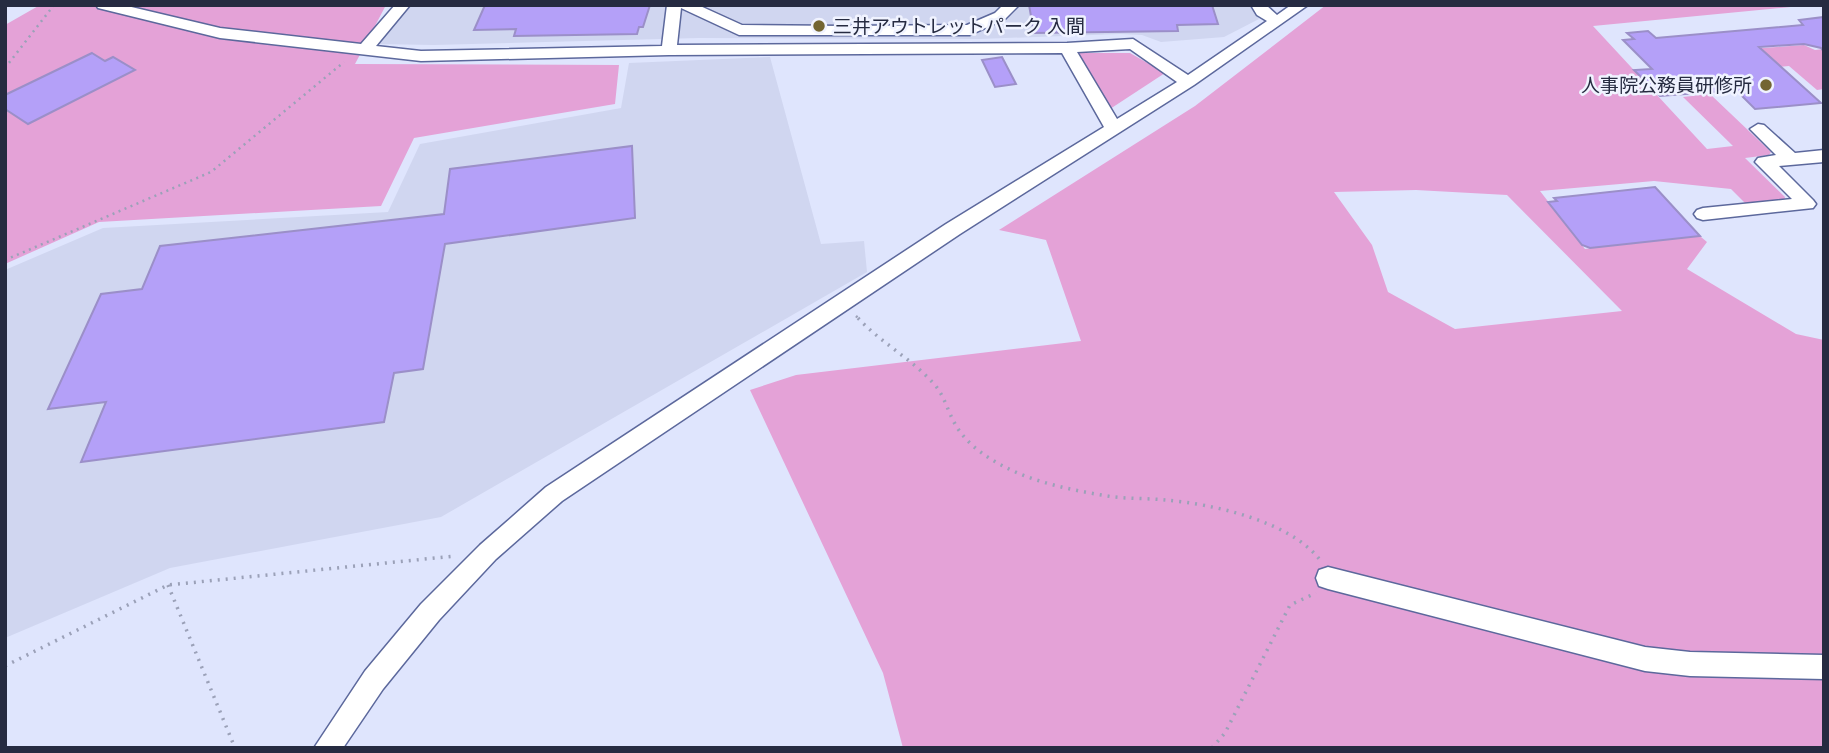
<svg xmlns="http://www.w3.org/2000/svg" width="1829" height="753" viewBox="0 0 1829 753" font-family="'Noto Sans','Noto Sans JP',sans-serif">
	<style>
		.built { fill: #d0d6f0 }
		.green { fill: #e4a2d7; fill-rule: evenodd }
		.building { fill: #b4a0f8; stroke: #9b8fc8; stroke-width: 2 }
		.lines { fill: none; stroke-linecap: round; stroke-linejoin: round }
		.minor-casing { stroke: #5c689c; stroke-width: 3 }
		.path-far1 { stroke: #9ba1b8; stroke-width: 2.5; stroke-dasharray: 2 4.5; stroke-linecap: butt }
		.path { stroke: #9ba1b8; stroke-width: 3.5; stroke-dasharray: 2 6; stroke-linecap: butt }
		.minor { fill: #fff; fill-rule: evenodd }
		.poi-dot { fill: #736532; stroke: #f0f3ff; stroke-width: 2.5 }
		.labels { text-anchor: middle; stroke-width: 5; stroke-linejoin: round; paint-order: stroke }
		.far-poi-label { font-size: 19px; fill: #262b41; stroke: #f0f3ff; text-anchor: start }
	</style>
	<rect width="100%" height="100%" fill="#dfe5fd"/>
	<g class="built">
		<polygon points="411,5 1250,5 1259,19 1224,37 1161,42 1142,35 1120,34 979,39 699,38 434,45 377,44"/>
		<polygon points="770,57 821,244 864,241 867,272 441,517 170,568 5,638 5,270 103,228 388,212 420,144 621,108 629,63"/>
	</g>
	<g class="green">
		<polygon points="40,5 386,5 355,64 619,65 615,104 414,138 381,206 99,222 5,264 5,25"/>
		<path d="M 1326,5 L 1811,5 L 1593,26 L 1707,149 L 1733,146 L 1683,97 L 1710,94 L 1771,152 L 1769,155 L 1745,158 L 1785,197 L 1784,201 L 1747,205 L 1731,189 L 1654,181 L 1540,191 L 1585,249 L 1695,232 L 1707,242 L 1687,269 L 1796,334 L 1824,340 L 1824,748 L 903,748 L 883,673 L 750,390 L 796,375 L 1081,341 L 1046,240 L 999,230 L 1195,106 ZM 1416,190 L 1507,195 L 1622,311 L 1455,329 L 1388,292 L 1372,245 L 1334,192 Z"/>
		<polygon points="1804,45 1815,50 1824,49 1824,89 1817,90 1789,66 1758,69 1737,50"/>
		<polygon points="1076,53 1130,53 1165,73 1110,109"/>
	</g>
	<g class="building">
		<polygon points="485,5 650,5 643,27 639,27 637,34 514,36 516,29 474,30"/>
		<polygon points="1029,5 1212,5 1218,24 1177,25 1178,31 1034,33"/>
		<polygon points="1824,17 1824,52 1821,48 1804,44 1759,47 1821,103 1755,109 1736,90 1660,96 1634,70 1652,69 1623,40 1634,39 1627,33 1648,31 1656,38 1803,25 1799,20"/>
		<polygon points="92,53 105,61 113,57 135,70 28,124 5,109 5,95"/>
		<polygon points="1002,57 1016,84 995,87 982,60"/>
		<polygon points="632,146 635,218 445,244 423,369 394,373 384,422 81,462 106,402 48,409 101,294 142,289 160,246 444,214 450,169"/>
		<polygon points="1655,187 1700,236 1590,248 1582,245 1548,202 1557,201 1554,198"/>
	</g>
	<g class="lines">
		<defs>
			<g id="minor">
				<path d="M 96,5 L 123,5 L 220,28 L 361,44 L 395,5 L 410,5 L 376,46 L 421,51 L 662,46 L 667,5 L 698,5 L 742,25 L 843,26 L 967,25 L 995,13 L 1003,5 L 1019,5 L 1005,19 L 970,35 L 739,35 L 681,8 L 677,45 L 1067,43 L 1133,39 L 1188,75 L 1267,21 L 1257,15 L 1251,5 L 1266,5 L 1277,15 L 1291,5 L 1308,5 L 1194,85 L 960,234 L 562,501 L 496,559 L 439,620 L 383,689 L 343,748 L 314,748 L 365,671 L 421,604 L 480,545 L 546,487 L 946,224 L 1104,127 L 1062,53 L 669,55 L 421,61 L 220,38 L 98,8 ZM 1130,49 L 1177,82 L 1117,119 L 1077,52 Z"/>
				<polygon points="1758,124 1764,125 1795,153 1824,150 1824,162 1779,166 1813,200 1816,204 1813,208 1703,220 1697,218 1694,214 1697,210 1703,208 1792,199 1755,162 1758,158 1776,155 1750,129"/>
				<polygon points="1328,567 1645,647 1690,652 1824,655 1824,679 1690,676 1645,671 1328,589 1319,586 1316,578 1319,570"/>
			</g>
		</defs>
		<use href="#minor" class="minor-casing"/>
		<g class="path-far1">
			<polyline points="5,68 54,5"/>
			<polyline points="5,260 211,172 344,62"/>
			<polyline points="856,316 860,320"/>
		</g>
		<g class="path">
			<path d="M 858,318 C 881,343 912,359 934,384 C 944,395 947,409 954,422 C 964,442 985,457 1005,467 C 1036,483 1072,490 1107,496 C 1126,499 1146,498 1165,500 C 1213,504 1290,521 1320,560"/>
			<polyline points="168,585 235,748"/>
			<polyline points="5,666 168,585 455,556"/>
			<polyline points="1212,748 1225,733 1290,605 1316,593"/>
		</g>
		<use href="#minor" class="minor"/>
	</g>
	<g class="poi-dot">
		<circle cx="819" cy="26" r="7"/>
		<circle cx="1766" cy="85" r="7"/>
	</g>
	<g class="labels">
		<g class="far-poi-label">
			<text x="833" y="33">三井アウトレットパーク 入間</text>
			<text x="1752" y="92" text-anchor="end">人事院公務員研修所</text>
		</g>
	</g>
	<rect width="1829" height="753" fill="none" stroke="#262b41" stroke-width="14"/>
</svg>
